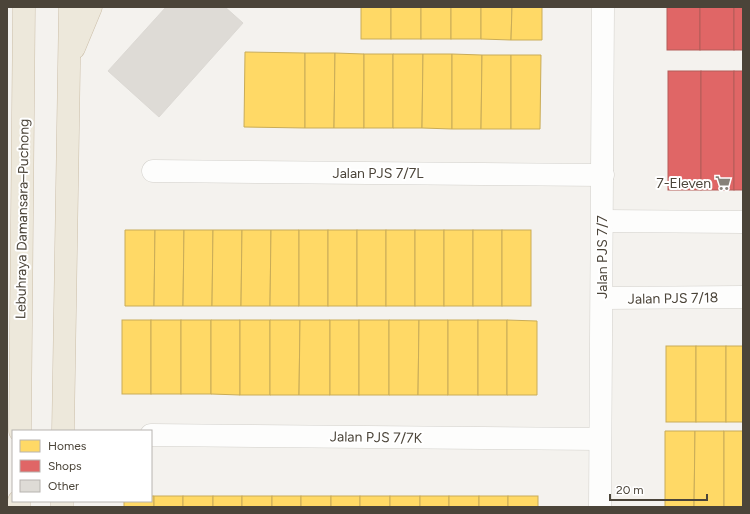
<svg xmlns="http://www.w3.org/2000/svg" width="750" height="514" viewBox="0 0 750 514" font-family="Figtree,sans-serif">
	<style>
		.homes { fill: #ffd966; stroke: #c9ac58 }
		.shops { fill: #e06666; stroke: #b35c58 }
		.building { fill: #dedbd6; stroke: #dcd9d4 }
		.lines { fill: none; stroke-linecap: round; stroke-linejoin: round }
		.street-casing { stroke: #d2d0cb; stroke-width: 23 }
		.highway-casing { stroke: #ccbfa9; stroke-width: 23 }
		.street { stroke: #fdfdfc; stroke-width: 22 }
		.highway { stroke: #ede8db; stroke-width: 22 }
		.labels { text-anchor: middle; stroke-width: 4; stroke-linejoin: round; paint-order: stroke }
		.street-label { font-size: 14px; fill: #4b4439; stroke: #fff }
		.poi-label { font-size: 14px; fill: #4b4439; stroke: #fff; text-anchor: end }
	</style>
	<rect width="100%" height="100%" fill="#f4f2ee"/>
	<g class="homes">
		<rect x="361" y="7" width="30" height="32"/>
		<rect x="391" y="7" width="30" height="32"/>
		<rect x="421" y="7" width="30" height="32"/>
		<rect x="451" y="7" width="30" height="32"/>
		<polygon points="481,7 512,7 511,40 481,39"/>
		<polygon points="512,7 542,7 542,40 511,40"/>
		<polygon points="245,52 305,53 305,128 244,127"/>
		<polygon points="305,53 335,53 334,128 305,128"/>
		<polygon points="335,53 364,54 364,128 334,128"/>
		<rect x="364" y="54" width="29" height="74"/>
		<polygon points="393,54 423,54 422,128 393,128"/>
		<polygon points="423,54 452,54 452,129 422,128"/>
		<polygon points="452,54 482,55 481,129 452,129"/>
		<polygon points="482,55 511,55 511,129 481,129"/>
		<polygon points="511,55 541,55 540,129 511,129"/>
		<polygon points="125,230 155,230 154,306 125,306"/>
		<polygon points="155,230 184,230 183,306 154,306"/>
		<polygon points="184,230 213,230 212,306 183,306"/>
		<polygon points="213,230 242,230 241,306 212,306"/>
		<polygon points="242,230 271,230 270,306 241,306"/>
		<polygon points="271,230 299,230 299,306 270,306"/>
		<rect x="299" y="230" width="29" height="76"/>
		<rect x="328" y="230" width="29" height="76"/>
		<rect x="357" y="230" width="29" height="76"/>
		<rect x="386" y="230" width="29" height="76"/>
		<rect x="415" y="230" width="29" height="76"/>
		<rect x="444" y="230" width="29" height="76"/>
		<rect x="473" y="230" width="29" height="76"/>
		<rect x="502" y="230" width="29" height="76"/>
		<rect x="122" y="320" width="29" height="74"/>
		<rect x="151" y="320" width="30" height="74"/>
		<rect x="181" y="320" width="30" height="74"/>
		<polygon points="211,320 240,320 240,395 211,394"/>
		<rect x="240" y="320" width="30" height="75"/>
		<polygon points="270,320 300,320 299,395 270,395"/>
		<polygon points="300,320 330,320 330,395 299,395"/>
		<rect x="330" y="320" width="29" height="75"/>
		<rect x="359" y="320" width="30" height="75"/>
		<polygon points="389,320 419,320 418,395 389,395"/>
		<polygon points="419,320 448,320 448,395 418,395"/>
		<rect x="448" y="320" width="30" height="75"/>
		<rect x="478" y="320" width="29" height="75"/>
		<polygon points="507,320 537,321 537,395 507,395"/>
		<rect x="666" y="346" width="30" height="76"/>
		<rect x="696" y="346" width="30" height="76"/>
		<rect x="726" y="346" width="17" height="76"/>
		<polygon points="665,431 695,431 694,507 665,507"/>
		<polygon points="695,431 724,431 724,507 694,507"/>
		<rect x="724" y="431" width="19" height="76"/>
		<polygon points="151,496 154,496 154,507 124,507 124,501 151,501"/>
		<rect x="154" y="496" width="29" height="11"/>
		<rect x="183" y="496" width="30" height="11"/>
		<rect x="213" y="496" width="29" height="11"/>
		<rect x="242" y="496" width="30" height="11"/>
		<rect x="272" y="496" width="29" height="11"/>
		<rect x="301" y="496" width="30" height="11"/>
		<rect x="331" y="496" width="29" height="11"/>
		<rect x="360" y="496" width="30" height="11"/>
		<rect x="390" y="496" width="30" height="11"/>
		<rect x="420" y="496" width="29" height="11"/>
		<rect x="449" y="496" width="30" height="11"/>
		<rect x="479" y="496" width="29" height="11"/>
		<rect x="508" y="496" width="30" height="11"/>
	</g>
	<g class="shops">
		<rect x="667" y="7" width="33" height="43"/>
		<rect x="700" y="7" width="34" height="43"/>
		<rect x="734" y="7" width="9" height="43"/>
		<rect x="668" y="71" width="33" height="119"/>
		<rect x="701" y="71" width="33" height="119"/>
		<rect x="734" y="71" width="9" height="119"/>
	</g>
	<polygon class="building" points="166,7 225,7 243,23 159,117 108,71"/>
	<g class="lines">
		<defs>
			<g id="street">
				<polyline points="153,171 603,175"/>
				<polyline points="603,221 743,222"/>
				<polyline points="602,298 743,297"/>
				<polyline points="151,435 600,439"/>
				<polyline points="600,507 603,7"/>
			</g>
			<g id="highway">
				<polyline points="74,48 91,7"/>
				<polyline points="20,431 24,7"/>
				<polyline points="63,431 70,7"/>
				<polyline points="19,507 19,501"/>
				<polyline points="62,507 62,501"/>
			</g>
		</defs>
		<use href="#street" class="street-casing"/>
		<use href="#highway" class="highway-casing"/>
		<use href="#street" class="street"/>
		<use href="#highway" class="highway"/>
	</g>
	<defs>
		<symbol id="supermarket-bare" viewBox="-9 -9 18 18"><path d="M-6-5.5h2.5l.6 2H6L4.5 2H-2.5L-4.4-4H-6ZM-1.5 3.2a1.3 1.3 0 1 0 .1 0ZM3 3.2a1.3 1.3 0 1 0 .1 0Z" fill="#868178" stroke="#fff" stroke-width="2.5" paint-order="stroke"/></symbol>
	</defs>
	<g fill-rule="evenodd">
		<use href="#supermarket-bare" x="712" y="172" width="22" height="22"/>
	</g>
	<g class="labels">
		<g class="street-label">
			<text x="378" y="178">Jalan PJS 7/7L</text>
			<text transform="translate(22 219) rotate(-89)" y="5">Lebuhraya Damansara–Puchong</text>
			<text transform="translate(602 257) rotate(-90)" y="5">Jalan PJS 7/7</text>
			<text transform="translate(673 298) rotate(-1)" y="5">Jalan PJS 7/18</text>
			<text transform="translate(376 437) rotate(1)" y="5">Jalan PJS 7/7K</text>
		</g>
		<g class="poi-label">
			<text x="711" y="188">7-Eleven</text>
		</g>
	</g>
	<rect width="750" height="514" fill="none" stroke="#4b4439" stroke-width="16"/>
	<rect x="12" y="430" width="140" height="72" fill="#ffffff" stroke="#b7b4b0"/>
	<rect x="20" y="440" width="20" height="12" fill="#ffd966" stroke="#b7b4b0"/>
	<text x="48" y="450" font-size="12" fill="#4b4439">Homes</text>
	<rect x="20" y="460" width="20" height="12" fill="#e06666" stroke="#b7b4b0"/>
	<text x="48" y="470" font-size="12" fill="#4b4439">Shops</text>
	<rect x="20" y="480" width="20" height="12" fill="#dedbd6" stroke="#b7b4b0"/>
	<text x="48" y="490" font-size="12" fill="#4b4439">Other</text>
	<path d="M610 494v6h97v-6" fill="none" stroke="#4b4439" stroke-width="2"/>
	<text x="616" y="494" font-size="12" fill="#4b4439" stroke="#ffffff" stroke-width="3" paint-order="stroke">20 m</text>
</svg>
